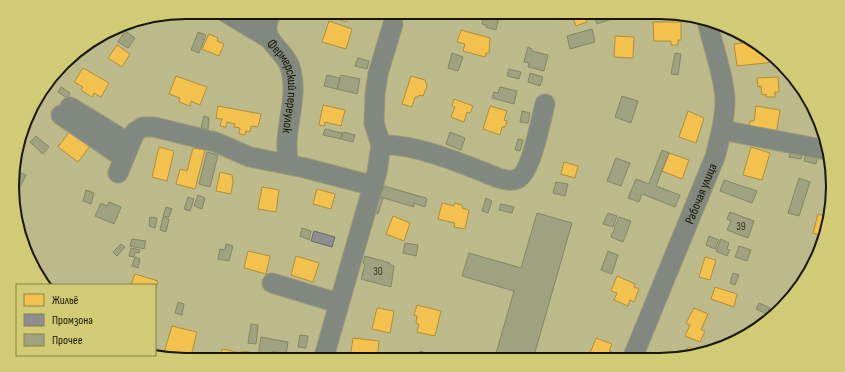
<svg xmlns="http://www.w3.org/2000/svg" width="845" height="372" viewBox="0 0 845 372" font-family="'Sofia Sans Condensed',sans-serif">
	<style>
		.homes { fill: #f2c14e; stroke: #b18e37 }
		.industry { fill: #8d8d92; stroke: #6a6966 }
		.building { fill: #9fa281; stroke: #848764 }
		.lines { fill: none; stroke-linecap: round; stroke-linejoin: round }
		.minor-casing { stroke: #9a9876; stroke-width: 21 }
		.minor { stroke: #80887f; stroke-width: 19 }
		.labels { text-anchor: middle; stroke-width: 4; stroke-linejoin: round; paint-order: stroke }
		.number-label { font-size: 11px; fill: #3a3920 }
		.street-label { font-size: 13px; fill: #181600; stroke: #d1cb76 }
		.rim { fill: none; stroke: #181600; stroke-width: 2 }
	</style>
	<rect width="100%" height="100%" fill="#bcb98b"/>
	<g class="homes">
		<polygon points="333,12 354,12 353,15 349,14 346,22 332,17"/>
		<polygon points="571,12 591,12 593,17 586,19 587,22 576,26"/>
		<polygon points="329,21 352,29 346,49 322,42"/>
		<polygon points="653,22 681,22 681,40 678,40 678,45 671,45 671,41 654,41"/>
		<polygon points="461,30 490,38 489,53 486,53 485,57 463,51 465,44 457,42"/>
		<polygon points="209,34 218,38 217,41 224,44 219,56 202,49"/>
		<polygon points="615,36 634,37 633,58 614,57"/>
		<polygon points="751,42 774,55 775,62 737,66 734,44"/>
		<polygon points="117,45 130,54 122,67 108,58"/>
		<polygon points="83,68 109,83 101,97 94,93 92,97 81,90 83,87 74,82"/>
		<polygon points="176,76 207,87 200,105 191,101 190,106 179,102 180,98 169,94"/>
		<polygon points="411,76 425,80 427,86 423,96 419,95 418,97 415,97 412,107 402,104"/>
		<polygon points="778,77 779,92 775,92 775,97 766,97 766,94 762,95 761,86 758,87 757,78"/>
		<polygon points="454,99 473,106 470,113 467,112 464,122 451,117 455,107 452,106"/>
		<polygon points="35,100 40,104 32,115 30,114"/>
		<polygon points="323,105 345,110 341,126 325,122 324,126 319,125"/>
		<polygon points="218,106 261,114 258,127 251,126 250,132 246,131 245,135 239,134 240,128 234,127 235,124 227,122 226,127 220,126 222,119 216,118"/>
		<polygon points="490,106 507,111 504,120 507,121 505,127 502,127 500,135 483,129"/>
		<polygon points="756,106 780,110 776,135 749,131 750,121 754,121"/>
		<polygon points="688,111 704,118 696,143 679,137"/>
		<polygon points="70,131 90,146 78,162 58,147"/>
		<polygon points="159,147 174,151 167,181 152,177"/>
		<polygon points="751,147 770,153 762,180 743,175"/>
		<polygon points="193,148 205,150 195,189 176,184 180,169 187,171"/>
		<polygon points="669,153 689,160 682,179 662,171"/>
		<polygon points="564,162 578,166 575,178 561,174"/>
		<polygon points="220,172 232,175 233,182 231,194 216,191"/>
		<polygon points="262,187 279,190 276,212 258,209"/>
		<polygon points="317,189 335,194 331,209 313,204"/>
		<polygon points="442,203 454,206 454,203 462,205 462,208 469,210 465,229 454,227 455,223 438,219"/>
		<polygon points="818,214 827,217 824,236 813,233"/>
		<polygon points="393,216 410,223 404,241 386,234"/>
		<polygon points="248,251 270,256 266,274 244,268"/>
		<polygon points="296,256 319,263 313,282 291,275"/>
		<polygon points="705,257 716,260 710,280 699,277"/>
		<polygon points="135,274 158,281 155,292 155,285 131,285"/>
		<polygon points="617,276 635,284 634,287 639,289 634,302 630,300 628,306 614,300 617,293 611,291"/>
		<polygon points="715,287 737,294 734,307 711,299"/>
		<polygon points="417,305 441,311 435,336 417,332 419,324 416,323 417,316 414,315"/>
		<polygon points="377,308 394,311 390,333 372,329"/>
		<polygon points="694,308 708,314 701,330 705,331 700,342 685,336 690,325 686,323"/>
		<polygon points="172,326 197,332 190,360 163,356"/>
		<polygon points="353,338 379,341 377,359 350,358"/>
		<polygon points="596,338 612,344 609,351 612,352 610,359 596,354 594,358 589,356"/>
		<polygon points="688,347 699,352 698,354 683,358"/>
		<polygon points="222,349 241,353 242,351 254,353 253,360 220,360"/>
	</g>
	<polygon class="industry" points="314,231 335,237 332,247 311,241"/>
	<g class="building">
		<polygon points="485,12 499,16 496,30 486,27 486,25 482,24"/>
		<polygon points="593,12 613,12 615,18 597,24"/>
		<polygon points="592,29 595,42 570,49 567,36"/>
		<polygon points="125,31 135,38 128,48 118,42"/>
		<polygon points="198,32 206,35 199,53 191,50"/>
		<polygon points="528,47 532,49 532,51 548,55 544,71 528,67 529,63 524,62"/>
		<polygon points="452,53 463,57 458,71 448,68"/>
		<polygon points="675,53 681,54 678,75 671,74"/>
		<polygon points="358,58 369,61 367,69 355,66"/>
		<polygon points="509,69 521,72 519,79 507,76"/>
		<polygon points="530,73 543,77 540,86 528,82"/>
		<polygon points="327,75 340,78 337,89 324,86"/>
		<polygon points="341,75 360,79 357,94 337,89"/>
		<polygon points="61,87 70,93 67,98 58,92"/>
		<polygon points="500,87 517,91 514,104 492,98 494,92 498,93"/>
		<polygon points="622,96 638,101 631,123 615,117"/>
		<polygon points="522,111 530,113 528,123 520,122"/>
		<polygon points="204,116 209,118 208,130 201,127"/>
		<polygon points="325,129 342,133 341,139 323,135"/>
		<polygon points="343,132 355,135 353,142 341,139"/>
		<polygon points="450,132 465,138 461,150 446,144"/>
		<polygon points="36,136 49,147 43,154 30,142"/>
		<polygon points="518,139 523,140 520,151 515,150"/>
		<polygon points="791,149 803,151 801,159 789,157"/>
		<polygon points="662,150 669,153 656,186 680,195 675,207 642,194 639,202 628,198 636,179 649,184"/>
		<polygon points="207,152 218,155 210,187 199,184"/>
		<polygon points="806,152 818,155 816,164 804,161"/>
		<polygon points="616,158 630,163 621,186 607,181"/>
		<polygon points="17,171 26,175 15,197 15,174"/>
		<polygon points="799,178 810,182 799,216 788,213"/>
		<polygon points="724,180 757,191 752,203 720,191"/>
		<polygon points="556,182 568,184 565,196 553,193"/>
		<polygon points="380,185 426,198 427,199 425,207 414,203 414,207 377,196"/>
		<polygon points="86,190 94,193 91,204 83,201"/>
		<polygon points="198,195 205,198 202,209 194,206"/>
		<polygon points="377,196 383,198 378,214 373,212"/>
		<polygon points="188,197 194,199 190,211 184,209"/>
		<polygon points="486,198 492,201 488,213 482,211"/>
		<polygon points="109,202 121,207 114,224 95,216 101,203 107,206"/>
		<polygon points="501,204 514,207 512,213 499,210"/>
		<polygon points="166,207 172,209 169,217 163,216"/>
		<polygon points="730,212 754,221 748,238 727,230 731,221 727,219"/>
		<polygon points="537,213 572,223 533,359 502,359 495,357 514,291 462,276 469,253 521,268"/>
		<polygon points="608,213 617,216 613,227 603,224"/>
		<polygon points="150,217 157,218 155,228 149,226"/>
		<polygon points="163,217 169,219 166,232 160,230"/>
		<polygon points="619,217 631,221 623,242 611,237"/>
		<polygon points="302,228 311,231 309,240 300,236"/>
		<polygon points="709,236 719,240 715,249 706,245"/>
		<polygon points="132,239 146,241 144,249 130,246"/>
		<polygon points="721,239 729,243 727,249 730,250 727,256 716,251"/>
		<polygon points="405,243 418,245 416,256 403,253"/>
		<polygon points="121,244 125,247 117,256 113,252"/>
		<polygon points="226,244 233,246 229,261 218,259 220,249 225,250"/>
		<polygon points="739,246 751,250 747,261 735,257"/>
		<polygon points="131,248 140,250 139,253 135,252 134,257 129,256"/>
		<polygon points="608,251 618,255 612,274 601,270"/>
		<polygon points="365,256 390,263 390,265 394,266 391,287 361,279 365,264 363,263"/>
		<polygon points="135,257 140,259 138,268 132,266"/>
		<polygon points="733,273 739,275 735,285 730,283"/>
		<polygon points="178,302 184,304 182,315 175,313"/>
		<polygon points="759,303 770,308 767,314 756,309"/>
		<polygon points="251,324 258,325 256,344 248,343"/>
		<polygon points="300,335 308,336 306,348 298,347"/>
		<polygon points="261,337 288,342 286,355 273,351 272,359 258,357"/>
		<polygon points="420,351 433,355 432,359 417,359"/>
	</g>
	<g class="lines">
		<defs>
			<g id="minor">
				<polyline points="225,12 270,39"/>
				<path id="s1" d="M 272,12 C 255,42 285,46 291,70 C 299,102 281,133 289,164"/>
				<polyline points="70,107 129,143"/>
				<polyline points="61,115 124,158"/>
				<polyline points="722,130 826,150"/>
				<path d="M 381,145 C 415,143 466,165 498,178 C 504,179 511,182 517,179 C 531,174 541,119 545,104"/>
				<polyline points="118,173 135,132 143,127 154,127 215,142 250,157 305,168 374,186"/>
				<polyline points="272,283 338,303"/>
				<path id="s2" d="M 632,359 L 715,157 C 720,138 725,119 725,99 C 724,75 712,44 707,20"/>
				<polyline points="323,360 377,172 381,145 374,123 375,94 378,74 393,24"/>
			</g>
		</defs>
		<use href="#minor" class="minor-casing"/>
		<use href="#minor" class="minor"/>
	</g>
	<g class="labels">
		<g class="number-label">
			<text x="741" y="230">39</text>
			<text x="378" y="275">30</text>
		</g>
		<g class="street-label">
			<text dy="5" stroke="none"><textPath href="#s1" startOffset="80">Фермерский переулок</textPath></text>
			<text dy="5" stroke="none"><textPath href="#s2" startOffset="179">Рабочая улица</textPath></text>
		</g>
	</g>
	<path d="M0 0H845V372H0ZM186 19H659A167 167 0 0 1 826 186V186A167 167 0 0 1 659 353H186A167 167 0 0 1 19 186V186A167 167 0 0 1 186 19Z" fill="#d1cb76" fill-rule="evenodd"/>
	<path class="rim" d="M186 19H659A167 167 0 0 1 826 186V186A167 167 0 0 1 659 353H186A167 167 0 0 1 19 186V186A167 167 0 0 1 186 19Z"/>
	<rect x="16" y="284" width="140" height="72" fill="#d1cb76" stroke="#878347"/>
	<rect x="24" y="294" width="20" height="12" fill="#f2c14e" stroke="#878347"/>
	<text x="52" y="304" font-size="12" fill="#181600">Жильё</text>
	<rect x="24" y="314" width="20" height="12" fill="#8d8d92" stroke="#878347"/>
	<text x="52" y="324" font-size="12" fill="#181600">Промзона</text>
	<rect x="24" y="334" width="20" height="12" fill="#9fa281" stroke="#878347"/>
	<text x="52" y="344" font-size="12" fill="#181600">Прочее</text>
</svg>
